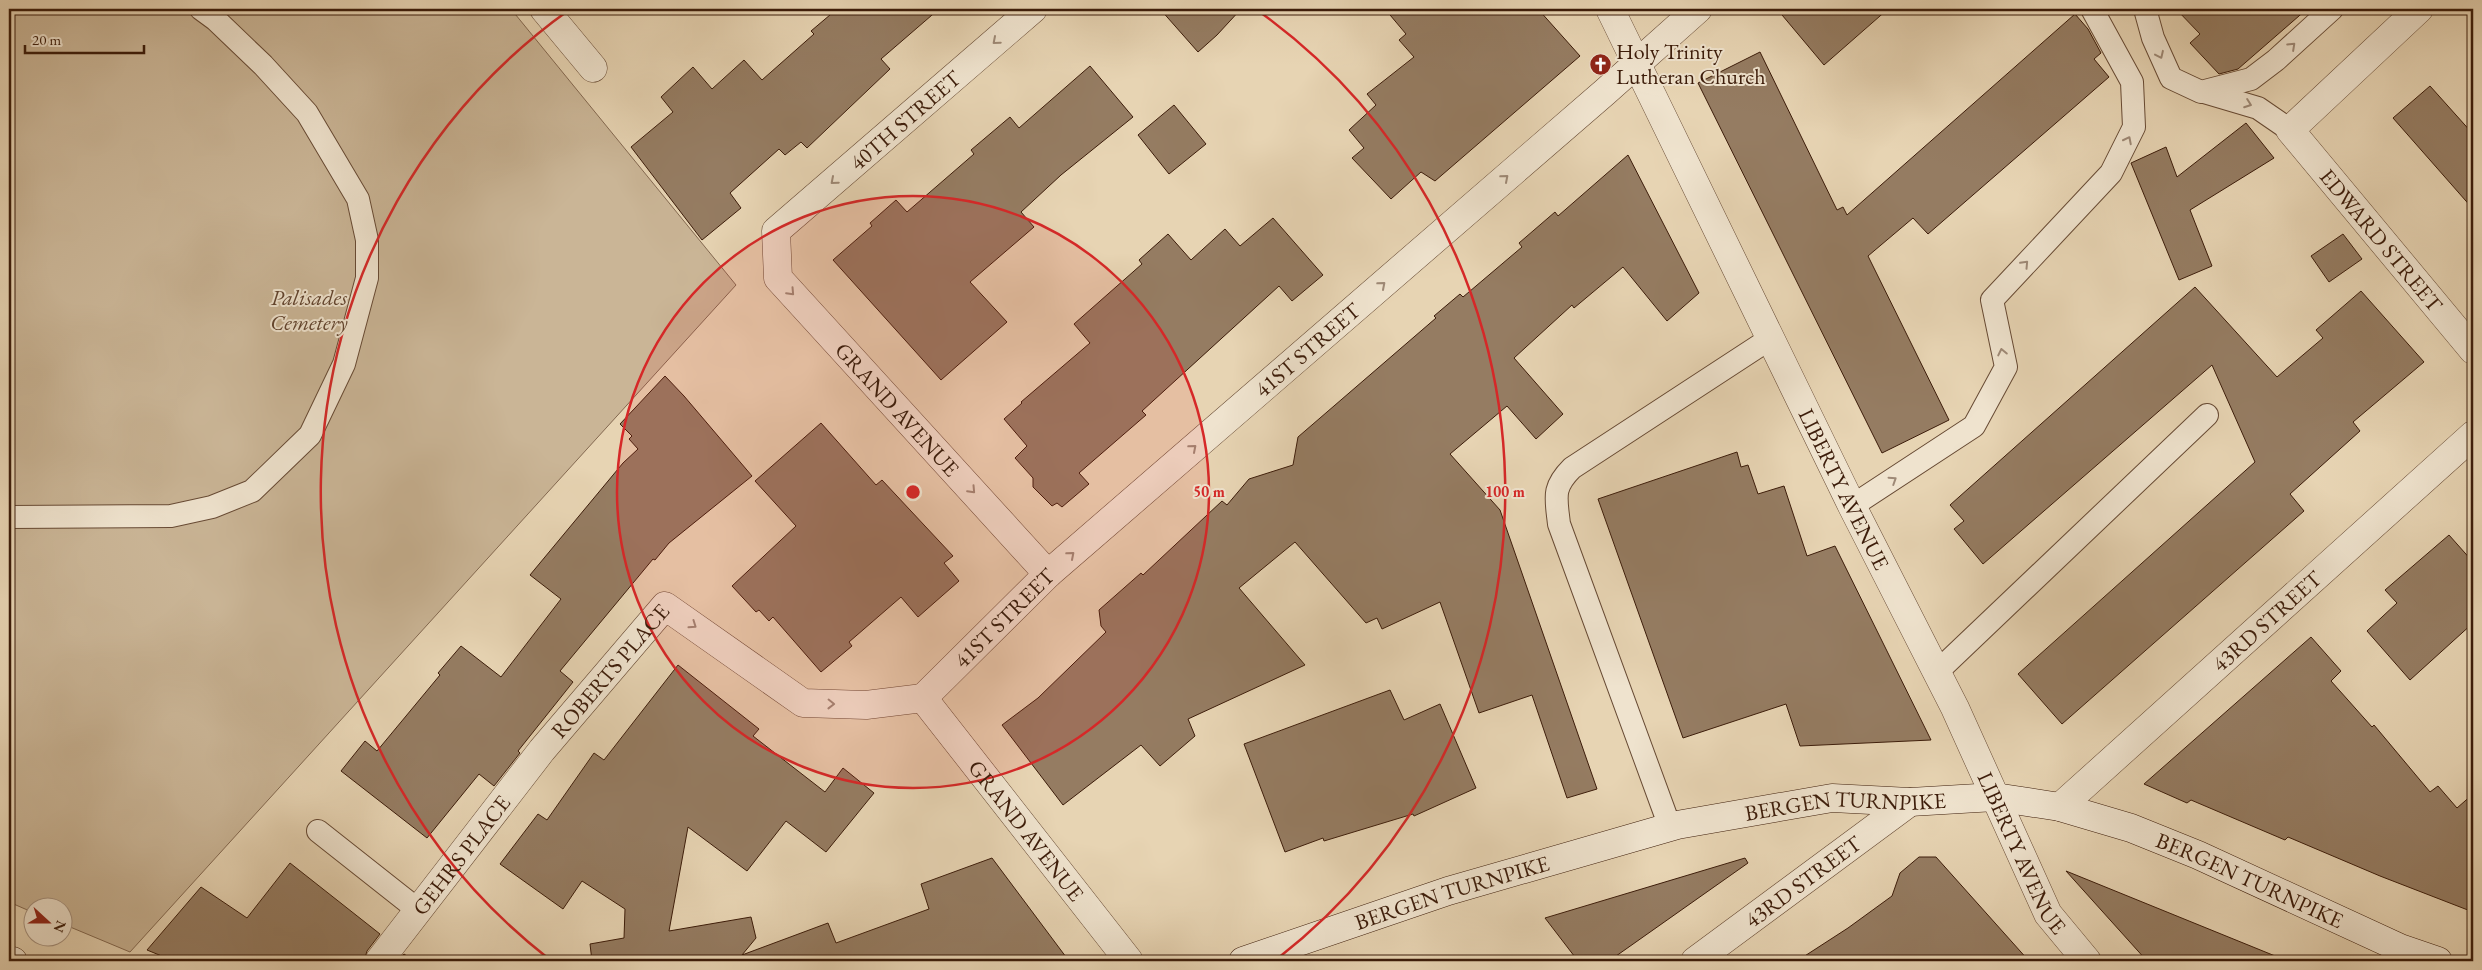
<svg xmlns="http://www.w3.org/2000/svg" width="2482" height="970" viewBox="0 0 2482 970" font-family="'EB Garamond',serif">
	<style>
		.green { fill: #cab596; stroke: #836850 }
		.building { fill: #957c62; stroke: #3c1c0a }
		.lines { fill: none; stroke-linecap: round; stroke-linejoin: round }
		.lane-casing { stroke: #674a34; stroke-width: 24 }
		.street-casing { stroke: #674a34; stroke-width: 29 }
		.secondary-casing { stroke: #3c1c0a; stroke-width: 29 }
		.lane { stroke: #efe3ce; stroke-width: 22 }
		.street { stroke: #efe3ce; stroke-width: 28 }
		.secondary { stroke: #efe3ce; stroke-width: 28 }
		.oneway { stroke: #9e8976 }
		.ring { fill: none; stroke: #d62828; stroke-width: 2.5 }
		.labels { text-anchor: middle; stroke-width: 4; stroke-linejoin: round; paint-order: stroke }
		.poi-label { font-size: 22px; fill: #3c1c0a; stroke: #efe3ce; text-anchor: start }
		.street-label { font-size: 22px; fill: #3c1c0a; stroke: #efe3ce }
		.park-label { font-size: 22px; font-style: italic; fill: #60422d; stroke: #efe3ce }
		.centre { fill: #d62828; stroke: #efe3ce; stroke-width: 2.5 }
		.ring-label { font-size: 15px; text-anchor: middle; font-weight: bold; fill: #d62828; stroke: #efe3ce; stroke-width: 4; stroke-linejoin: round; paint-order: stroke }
	</style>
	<rect width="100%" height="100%" fill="#e7d4b3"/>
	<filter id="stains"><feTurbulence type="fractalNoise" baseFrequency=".004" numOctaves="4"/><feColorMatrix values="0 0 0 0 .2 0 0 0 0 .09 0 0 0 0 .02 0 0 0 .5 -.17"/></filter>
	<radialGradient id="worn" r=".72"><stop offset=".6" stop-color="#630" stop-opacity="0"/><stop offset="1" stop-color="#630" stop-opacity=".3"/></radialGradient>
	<polygon class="green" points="9,9 511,9 736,285 130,952 63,924 62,908 32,908 32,912 9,902"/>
	<g class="building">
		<polygon points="837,9 939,9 881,59 890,69 807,148 801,142 785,155 779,149 730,193 741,208 702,240 631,147 673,112 661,97 693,67 712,89 744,60 762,80 814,34 811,31"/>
		<polygon points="1160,9 1241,9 1217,35 1198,52"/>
		<polygon points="1385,9 1538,9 1580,56 1435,181 1421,172 1391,199 1352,158 1364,148 1349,130 1376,105 1367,94 1414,57 1399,40 1406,34"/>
		<polygon points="1777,9 1888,9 1824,65"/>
		<polygon points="2176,9 2307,9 2238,69 2219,74 2190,43 2200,34"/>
		<polygon points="2075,14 2088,29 2101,53 2094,59 2109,77 1928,234 1913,218 1868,256 1949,420 1882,453 1698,83 1760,52 1837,210 1843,207 1847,215"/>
		<polygon points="1090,66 1133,117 1061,175 1021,212 1034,227 970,282 1007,322 941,380 833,260 872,226 870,223 896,200 907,212 974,154 971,150 1010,117 1019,128"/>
		<polygon points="2430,86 2473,134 2473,209 2393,118"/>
		<polygon points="1174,105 1206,144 1169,174 1138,135"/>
		<polygon points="2246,123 2274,158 2190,210 2212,266 2179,280 2131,163 2166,147 2177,177"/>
		<polygon points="1628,155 1699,293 1667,321 1623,267 1574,308 1572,305 1514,358 1563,414 1536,439 1507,406 1450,454 1500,510 1597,789 1567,798 1532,695 1479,713 1440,602 1382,629 1377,618 1366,623 1295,542 1239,588 1305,665 1188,719 1195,736 1160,766 1141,745 1063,805 1002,725 1038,698 1106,632 1101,626 1099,610 1141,573 1143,575 1222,501 1227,505 1249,479 1293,465 1298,437 1436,318 1434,316 1460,294 1463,297 1522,247 1519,243 1555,212 1558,216"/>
		<polygon points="1273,218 1323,275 1292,301 1279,286 1142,411 1146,415 1079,473 1089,484 1062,507 1057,503 1052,506 1033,487 1033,478 1015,458 1027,446 1004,419 1022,403 1021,402 1090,343 1074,324 1142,264 1139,260 1168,234 1191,260 1225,229 1240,246"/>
		<polygon points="2343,234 2362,259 2329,282 2311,256"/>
		<polygon points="2195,287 2277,377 2323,338 2316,330 2361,291 2424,362 2353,422 2360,431 2290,494 2304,511 2062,724 2018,674 2255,462 2212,365 1983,564 1954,529 1964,521 1950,505"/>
		<polygon points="665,376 684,396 752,476 669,543 655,560 653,559 560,671 573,682 518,751 520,753 494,786 479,774 427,838 341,771 365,741 377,751 440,675 438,673 461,646 501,677 561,599 530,575 623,463 638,449 629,439 632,436 620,424"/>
		<polygon points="821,423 876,485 882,480 953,556 944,563 959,581 918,617 901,597 849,642 852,646 821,672 773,617 769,621 759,610 756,612 732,586 796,526 755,481"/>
		<polygon points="1737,452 1741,467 1748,465 1758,494 1784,486 1807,556 1835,546 1931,740 1800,746 1786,704 1683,738 1598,499"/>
		<polygon points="2449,535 2473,562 2473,623 2410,680 2367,631 2397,603 2385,590"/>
		<polygon points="2311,637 2341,671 2331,681 2372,727 2374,725 2430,792 2438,786 2457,808 2473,794 2473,912 2380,876 2288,837 2285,840 2191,800 2187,803 2144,784"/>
		<polygon points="678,665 759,729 753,736 825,792 843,768 874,793 826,852 786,821 747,871 688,827 669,931 751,917 756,938 742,955 828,923 836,943 929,909 921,884 992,858 1069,961 592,961 590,944 624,938 625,909 582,881 563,909 500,864 538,814 547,820 594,753 604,760"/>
		<polygon points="1390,690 1404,720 1440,704 1476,788 1414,816 1413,814 1324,841 1323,838 1285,852 1244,744"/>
		<polygon points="1919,857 1936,857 2029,961 1797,961 1848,928 1892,896 1900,873"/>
		<polygon points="1745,858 1748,863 1609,961 1578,961 1545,918"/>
		<polygon points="290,863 380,934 367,951 364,961 174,961 147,950 201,887 247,918"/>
		<polygon points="2066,871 2285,960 2284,961 2147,961"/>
		<polygon points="404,954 414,961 399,961"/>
	</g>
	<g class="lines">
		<defs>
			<g id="lane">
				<polyline points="2145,9 2153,38 2171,78 2201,92 2251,79 2276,60 2332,9"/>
				<polyline points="2204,92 2258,108 2290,130"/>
				<polyline points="1852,506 1974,426 2006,367 1992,300 2111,173 2134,127 2132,82 2092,9"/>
				<polyline points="9,517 171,516 212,507 252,491 310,435 344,364 367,278 367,240 358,199 307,113 263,65 216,20 201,9"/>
				<polyline points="1937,672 2207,415"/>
				<path d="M 1670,827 L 1559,524 C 1556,497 1552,488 1572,468 L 1771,338"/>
				<polyline points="318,831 418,910"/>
			</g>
			<g id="street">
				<polyline points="544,9 593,68"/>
				<path id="s1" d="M 1033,9 L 776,231 L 778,278 L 1048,574"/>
				<path id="s2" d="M 1610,9 L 1852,506 L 1955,708 L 2048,914 L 2087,961"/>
				<path id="s3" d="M 2419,9 L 2290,130 L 2473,350"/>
				<path id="s4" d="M 923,698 L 1048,574 L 1605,92 L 1698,9"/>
				<path id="s5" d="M 923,698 L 1129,961"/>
				<path id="s6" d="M 2060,807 L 2473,435"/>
				<path id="s7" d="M 379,961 L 542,750 L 665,606 L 803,703 L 866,705 L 923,698"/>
				<path id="s8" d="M 1695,961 L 1910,802"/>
			</g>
			<g id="secondary">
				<polyline points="9,960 13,961"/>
				<path id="s9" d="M 1243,961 L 1448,891 L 1677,825 L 1832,798 L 1910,802 L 1995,797 L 2060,807 L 2131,828 L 2198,855 L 2400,948 L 2438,961"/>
			</g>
		</defs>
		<use href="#lane" class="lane-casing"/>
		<use href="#street" class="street-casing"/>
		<use href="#secondary" class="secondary-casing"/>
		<use href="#lane" class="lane"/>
		<use href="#street" class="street"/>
		<use href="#secondary" class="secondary"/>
	</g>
	<defs><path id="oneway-chevron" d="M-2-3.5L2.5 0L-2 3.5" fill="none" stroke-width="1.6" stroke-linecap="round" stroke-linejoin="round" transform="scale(1.25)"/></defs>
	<g class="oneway">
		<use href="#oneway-chevron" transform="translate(996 41) rotate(139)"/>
		<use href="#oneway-chevron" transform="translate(2292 46) rotate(-43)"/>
		<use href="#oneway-chevron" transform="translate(2160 55) rotate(65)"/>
		<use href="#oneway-chevron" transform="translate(2248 104) rotate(20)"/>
		<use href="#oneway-chevron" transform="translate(2128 140) rotate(-63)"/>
		<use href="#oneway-chevron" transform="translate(1505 178) rotate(-41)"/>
		<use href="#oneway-chevron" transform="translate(834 181) rotate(139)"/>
		<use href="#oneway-chevron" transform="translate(2025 264) rotate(-47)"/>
		<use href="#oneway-chevron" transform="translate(1382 285) rotate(-41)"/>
		<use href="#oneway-chevron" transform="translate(791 292) rotate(47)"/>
		<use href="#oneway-chevron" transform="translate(2002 352) rotate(-102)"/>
		<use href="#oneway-chevron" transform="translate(1193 448) rotate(-41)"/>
		<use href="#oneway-chevron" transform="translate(1893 480) rotate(-33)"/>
		<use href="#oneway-chevron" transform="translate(972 490) rotate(47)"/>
		<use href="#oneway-chevron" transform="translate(1071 555) rotate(-41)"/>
		<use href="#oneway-chevron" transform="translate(693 625) rotate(35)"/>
		<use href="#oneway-chevron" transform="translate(831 704) rotate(1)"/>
	</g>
	<circle cx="913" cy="492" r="296" fill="#d62828" fill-opacity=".12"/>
	<g class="ring">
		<circle cx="913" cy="492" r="296"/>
		<path d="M549 959A592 592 0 0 1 569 10M1257 10A592 592 0 0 1 1277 959"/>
	</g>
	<defs>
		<symbol id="church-disc" viewBox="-11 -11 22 22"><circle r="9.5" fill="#8f2418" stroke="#efe3ce"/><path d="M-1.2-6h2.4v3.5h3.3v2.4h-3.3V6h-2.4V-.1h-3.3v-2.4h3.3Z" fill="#fff"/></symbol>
	</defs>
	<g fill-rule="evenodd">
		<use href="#church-disc" x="1588" y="52" width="25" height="25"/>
	</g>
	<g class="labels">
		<g class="poi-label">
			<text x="1616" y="59">Holy Trinity<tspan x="1616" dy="25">Lutheran Church</tspan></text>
		</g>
		<g class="street-label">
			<text transform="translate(905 120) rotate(-41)" y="8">40TH STREET</text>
			<text dy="8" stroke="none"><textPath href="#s3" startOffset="320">EDWARD STREET</textPath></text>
			<text dy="8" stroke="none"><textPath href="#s4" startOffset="519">41ST STREET</textPath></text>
			<text dy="8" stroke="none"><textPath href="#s1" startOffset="564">GRAND AVENUE</textPath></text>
			<text dy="8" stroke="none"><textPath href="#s2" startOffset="534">LIBERTY AVENUE</textPath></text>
			<text dy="8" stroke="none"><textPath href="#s4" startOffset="114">41ST STREET</textPath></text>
			<text dy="8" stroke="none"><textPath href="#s6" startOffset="278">43RD STREET</textPath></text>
			<text dy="8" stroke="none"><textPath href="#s7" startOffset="371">ROBERTS PLACE</textPath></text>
			<text dy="8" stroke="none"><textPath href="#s9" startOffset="625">BERGEN TURNPIKE</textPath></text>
			<text dy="8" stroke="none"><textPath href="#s5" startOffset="168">GRAND AVENUE</textPath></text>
			<text dy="8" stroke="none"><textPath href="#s2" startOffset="939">LIBERTY AVENUE</textPath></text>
			<text dy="8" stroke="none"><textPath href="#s7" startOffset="134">GEHRS PLACE</textPath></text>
			<text dy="8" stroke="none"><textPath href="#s9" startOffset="1045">BERGEN TURNPIKE</textPath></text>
			<text dy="8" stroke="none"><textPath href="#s8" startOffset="134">43RD STREET</textPath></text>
			<text dy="8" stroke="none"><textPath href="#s9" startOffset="220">BERGEN TURNPIKE</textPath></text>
		</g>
		<g class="park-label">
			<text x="309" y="305">Palisades<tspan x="309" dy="25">Cemetery</tspan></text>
		</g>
	</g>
	<circle cx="913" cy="492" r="8" class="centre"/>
	<g class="ring-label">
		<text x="1209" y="497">50 m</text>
		<text x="1505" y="497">100 m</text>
	</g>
	<rect width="2482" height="970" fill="none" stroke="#e7d4b3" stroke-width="30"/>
	<rect x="10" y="10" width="2462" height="950" fill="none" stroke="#3c1c0a" stroke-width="2.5"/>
	<rect x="15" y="15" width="2452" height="940" fill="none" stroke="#3c1c0a"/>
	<g transform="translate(48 922) rotate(111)"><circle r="24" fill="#efe3ce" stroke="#a79380"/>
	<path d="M0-4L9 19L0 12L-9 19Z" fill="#8f2418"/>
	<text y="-8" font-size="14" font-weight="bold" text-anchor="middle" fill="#3c1c0a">N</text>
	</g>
	<path d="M25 45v8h119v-8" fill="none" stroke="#3c1c0a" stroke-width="2.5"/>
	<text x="32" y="45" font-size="15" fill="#3c1c0a" stroke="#efe3ce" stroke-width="4" paint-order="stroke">20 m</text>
	<rect width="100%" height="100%" filter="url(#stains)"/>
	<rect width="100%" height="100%" fill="url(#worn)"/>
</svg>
